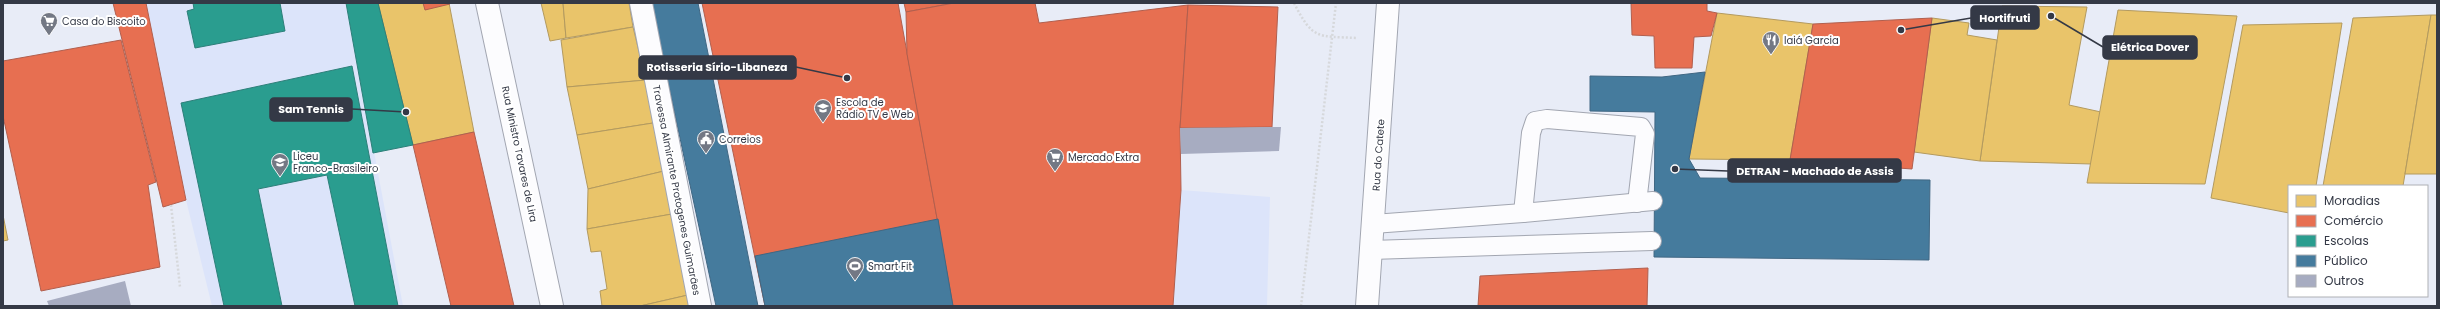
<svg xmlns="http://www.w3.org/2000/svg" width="2440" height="309" viewBox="0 0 2440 309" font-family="Poppins,sans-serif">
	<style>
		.built { fill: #dce4fa }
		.homes { fill: #e9c46a; stroke: #b39a5f }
		.shops { fill: #e76f51; stroke: #b15f4e }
		.schools { fill: #2a9d8f; stroke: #2d7f79 }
		.public { fill: #457b9d; stroke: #406783 }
		.building { fill: #a7acc1 }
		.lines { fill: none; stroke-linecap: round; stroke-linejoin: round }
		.lane-casing { stroke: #a2a6b1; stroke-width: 20 }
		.street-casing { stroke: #a2a6b1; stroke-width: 24 }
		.secondary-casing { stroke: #a2a6b1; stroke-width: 24 }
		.path { stroke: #d6d8db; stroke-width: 2.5; stroke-dasharray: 2 2; stroke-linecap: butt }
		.lane { stroke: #fcfcfe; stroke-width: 18 }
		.street { stroke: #fcfcfe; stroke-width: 22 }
		.secondary { stroke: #fcfcfe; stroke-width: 22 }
		.labels { text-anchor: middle; stroke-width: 4; stroke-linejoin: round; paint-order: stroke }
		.poi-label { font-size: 10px; fill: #343946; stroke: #fff; text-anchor: start }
		.street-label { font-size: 10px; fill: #343946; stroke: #fff }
		.leader { fill: none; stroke: #343946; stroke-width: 1.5 }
		.callout-dot { fill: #343946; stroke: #fff; stroke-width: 1.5 }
		.callout { fill: #343946; stroke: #343946; stroke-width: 1.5 }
		.callout-label { font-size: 11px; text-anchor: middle; font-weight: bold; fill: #fff }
	</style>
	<rect width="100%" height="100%" fill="#e8ecf7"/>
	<g class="built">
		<polygon points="145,3 346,3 403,306 212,306 186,200"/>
		<polygon points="1181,190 1270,197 1267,306 1173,306"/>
	</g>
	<g class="homes">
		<polygon points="378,3 449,3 474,132 413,145"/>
		<polygon points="541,3 563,3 566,38 550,41"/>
		<polygon points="563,3 629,3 633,27 566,38"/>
		<polygon points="2002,6 2087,7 2069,105 2101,112 2092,164 1980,161"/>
		<polygon points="2118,10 2237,16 2205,184 2087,183"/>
		<polygon points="1717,13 1813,24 1790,160 1689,159"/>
		<polygon points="2431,15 2403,186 2323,186 2353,18"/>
		<polygon points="2431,15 2437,15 2437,174 2405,174"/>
		<polygon points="1932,18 1969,23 1967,35 1997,40 1980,161 1914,152"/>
		<polygon points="2342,23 2316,186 2289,186 2289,213 2211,198 2243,25"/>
		<polygon points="633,27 646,80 567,87 561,40"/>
		<polygon points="646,80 653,123 577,135 567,87"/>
		<polygon points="653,123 664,171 588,189 577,135"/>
		<polygon points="664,171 672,214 587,229 588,189"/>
		<polygon points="672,214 688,295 640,306 602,306 600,291 607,289 601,251 591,252 587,229"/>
		<polygon points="3,215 8,240 3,241"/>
		<polygon points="688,295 690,306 640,306"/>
	</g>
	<g class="shops">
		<polygon points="113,3 146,3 186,200 163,207"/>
		<polygon points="423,3 449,3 450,4 425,10"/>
		<polygon points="702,3 898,3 953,306 765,306"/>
		<polygon points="904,3 954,3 906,12"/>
		<polygon points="954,3 1035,3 1039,23 1188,5 1180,128 1181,190 1173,306 953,306 907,54 906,12"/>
		<polygon points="1631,3 1707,3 1707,11 1717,13 1711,36 1694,37 1692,68 1655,68 1654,36 1632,35"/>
		<polygon points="1188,5 1278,7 1272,127 1180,128"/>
		<polygon points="1932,18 1912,169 1790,160 1813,24"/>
		<polygon points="121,40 156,182 148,185 160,267 41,291 3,116 3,61"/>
		<polygon points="474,132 514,306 451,306 413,145"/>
		<polygon points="1648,268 1647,306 1478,306 1480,276"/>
	</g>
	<g class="schools">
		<polygon points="193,3 280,3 285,31 195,48 187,11 194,9"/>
		<polygon points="346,3 378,3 413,145 373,153"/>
		<polygon points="352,66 398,306 355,306 327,175 258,189 282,306 224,306 181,103"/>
	</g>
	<g class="public">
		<polygon points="651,3 698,3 758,306 716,306"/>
		<polygon points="1705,72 1689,159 1700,178 1930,180 1929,260 1654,257 1655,112 1590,111 1590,76 1662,77"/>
		<polygon points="938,219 953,306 765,306 755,256"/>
	</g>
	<g class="building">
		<polygon points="1272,127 1281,127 1279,151 1181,154 1180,128"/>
		<polygon points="125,281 131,306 49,306 47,301"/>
	</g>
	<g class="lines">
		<defs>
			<g id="lane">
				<polyline points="1523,213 1531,133 1535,121 1547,119 1641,127 1645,134 1637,203"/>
				<polyline points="1373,224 1523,213 1653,201"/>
				<polyline points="1371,250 1652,241"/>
			</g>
			<polyline id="street" points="641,3 700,306"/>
			<g id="secondary">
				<polyline points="487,3 552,306"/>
				<polyline points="1367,306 1388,3"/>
			</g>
		</defs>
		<use href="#lane" class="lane-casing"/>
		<use href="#street" class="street-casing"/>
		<use href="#secondary" class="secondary-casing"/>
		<g class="path">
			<path d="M 1294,3 C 1313,40 1317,36 1357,38"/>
			<polyline points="171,205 180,287"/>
			<polyline points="1301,306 1336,3"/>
		</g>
		<use href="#lane" class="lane"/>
		<use href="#street" class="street"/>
		<use href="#secondary" class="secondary"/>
	</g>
	<defs>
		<symbol id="supermarket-pin" viewBox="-11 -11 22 30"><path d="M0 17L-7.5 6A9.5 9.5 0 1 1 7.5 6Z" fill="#737884" stroke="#fff"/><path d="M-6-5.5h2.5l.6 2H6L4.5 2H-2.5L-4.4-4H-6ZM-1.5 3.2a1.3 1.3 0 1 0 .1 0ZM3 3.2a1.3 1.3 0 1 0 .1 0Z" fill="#fff"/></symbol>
		<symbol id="restaurant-pin" viewBox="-11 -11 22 30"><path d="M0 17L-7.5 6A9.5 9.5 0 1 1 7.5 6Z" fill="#737884" stroke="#fff"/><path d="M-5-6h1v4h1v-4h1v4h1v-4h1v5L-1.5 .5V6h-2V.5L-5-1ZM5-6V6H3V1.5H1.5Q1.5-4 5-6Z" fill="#fff"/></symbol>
		<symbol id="university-pin" viewBox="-11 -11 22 30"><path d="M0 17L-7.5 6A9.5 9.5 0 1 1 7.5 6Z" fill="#737884" stroke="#fff"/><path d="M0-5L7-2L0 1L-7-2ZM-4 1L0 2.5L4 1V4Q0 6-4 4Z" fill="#fff"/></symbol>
		<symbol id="civic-pin" viewBox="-11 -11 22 30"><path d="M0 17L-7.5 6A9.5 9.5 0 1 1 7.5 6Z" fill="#737884" stroke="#fff"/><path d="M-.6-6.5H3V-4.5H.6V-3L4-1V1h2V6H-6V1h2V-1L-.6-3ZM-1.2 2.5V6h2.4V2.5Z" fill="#fff"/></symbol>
		<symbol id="school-pin" viewBox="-11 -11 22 30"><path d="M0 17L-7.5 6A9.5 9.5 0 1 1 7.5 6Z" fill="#737884" stroke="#fff"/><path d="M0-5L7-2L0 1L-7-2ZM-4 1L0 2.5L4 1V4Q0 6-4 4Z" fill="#fff"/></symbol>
		<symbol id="stadium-pin" viewBox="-11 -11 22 30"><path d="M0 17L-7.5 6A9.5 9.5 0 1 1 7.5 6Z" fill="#737884" stroke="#fff"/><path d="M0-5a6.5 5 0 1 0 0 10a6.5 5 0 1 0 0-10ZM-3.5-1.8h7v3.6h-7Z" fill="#fff"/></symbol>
	</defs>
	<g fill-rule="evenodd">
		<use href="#supermarket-pin" x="39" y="11" width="20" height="27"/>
		<use href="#restaurant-pin" x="1761" y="30" width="20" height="27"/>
		<use href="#university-pin" x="813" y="98" width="20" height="27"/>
		<use href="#civic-pin" x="696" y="129" width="20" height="27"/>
		<use href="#supermarket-pin" x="1045" y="147" width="20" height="27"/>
		<use href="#school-pin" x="270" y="152" width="20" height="27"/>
		<use href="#stadium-pin" x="845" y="256" width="20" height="27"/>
	</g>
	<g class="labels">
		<g class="poi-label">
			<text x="62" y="25">Casa do Biscoito</text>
			<text x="1784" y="44">Iaiá Garcia</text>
			<text x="836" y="106">Escola de<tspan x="836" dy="12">Rádio TV e Web</tspan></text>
			<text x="719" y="143">Correios</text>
			<text x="293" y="160">Liceu<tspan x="293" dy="12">Franco-Brasileiro</tspan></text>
			<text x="1068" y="161">Mercado Extra</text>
			<text x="868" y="270">Smart Fit</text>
		</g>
		<g class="street-label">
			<text transform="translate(520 154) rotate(78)" y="4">Rua Ministro Tavares de Lira</text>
			<text transform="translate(1378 155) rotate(-86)" y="4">Rua do Catete</text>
			<text transform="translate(677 190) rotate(79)" y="4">Travessa Almirante Protogenes Guimarães</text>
		</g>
	</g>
	<path class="leader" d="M1901 30L1971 18M2051 16L2103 47M847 78L796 67M406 112L352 109M1675 169L1728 171"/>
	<g class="callout-dot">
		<circle cx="1901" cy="30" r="4"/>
		<circle cx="2051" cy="16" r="4"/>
		<circle cx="847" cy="78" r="4"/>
		<circle cx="406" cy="112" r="4"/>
		<circle cx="1675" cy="169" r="4"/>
	</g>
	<g class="callout">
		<rect x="1971" y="6" width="68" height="23" rx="4"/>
		<rect x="2103" y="36" width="94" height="23" rx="4"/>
		<rect x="639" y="56" width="157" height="23" rx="4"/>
		<rect x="270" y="98" width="82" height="23" rx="4"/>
		<rect x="1728" y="159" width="173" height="23" rx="4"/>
	</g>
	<g class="callout-label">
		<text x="2005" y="22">Hortifruti</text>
		<text x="2150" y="51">Elétrica Dover</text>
		<text x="717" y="71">Rotisseria Sírio-Libaneza</text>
		<text x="311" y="113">Sam Tennis</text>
		<text x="1815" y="175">DETRAN - Machado de Assis</text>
	</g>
	<rect width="2440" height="309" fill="none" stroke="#343946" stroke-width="8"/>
	<rect x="2288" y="185" width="140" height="112" fill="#ffffff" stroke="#aeb0b5"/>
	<rect x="2296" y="195" width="20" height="12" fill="#e9c46a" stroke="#aeb0b5"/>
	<text x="2324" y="205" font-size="12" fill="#343946">Moradias</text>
	<rect x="2296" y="215" width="20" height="12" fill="#e76f51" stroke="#aeb0b5"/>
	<text x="2324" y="225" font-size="12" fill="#343946">Comércio</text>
	<rect x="2296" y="235" width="20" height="12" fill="#2a9d8f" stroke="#aeb0b5"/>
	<text x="2324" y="245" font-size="12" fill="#343946">Escolas</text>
	<rect x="2296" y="255" width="20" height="12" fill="#457b9d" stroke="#aeb0b5"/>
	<text x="2324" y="265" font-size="12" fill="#343946">Público</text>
	<rect x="2296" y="275" width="20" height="12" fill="#a7acc1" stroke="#aeb0b5"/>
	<text x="2324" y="285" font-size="12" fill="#343946">Outros</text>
</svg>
